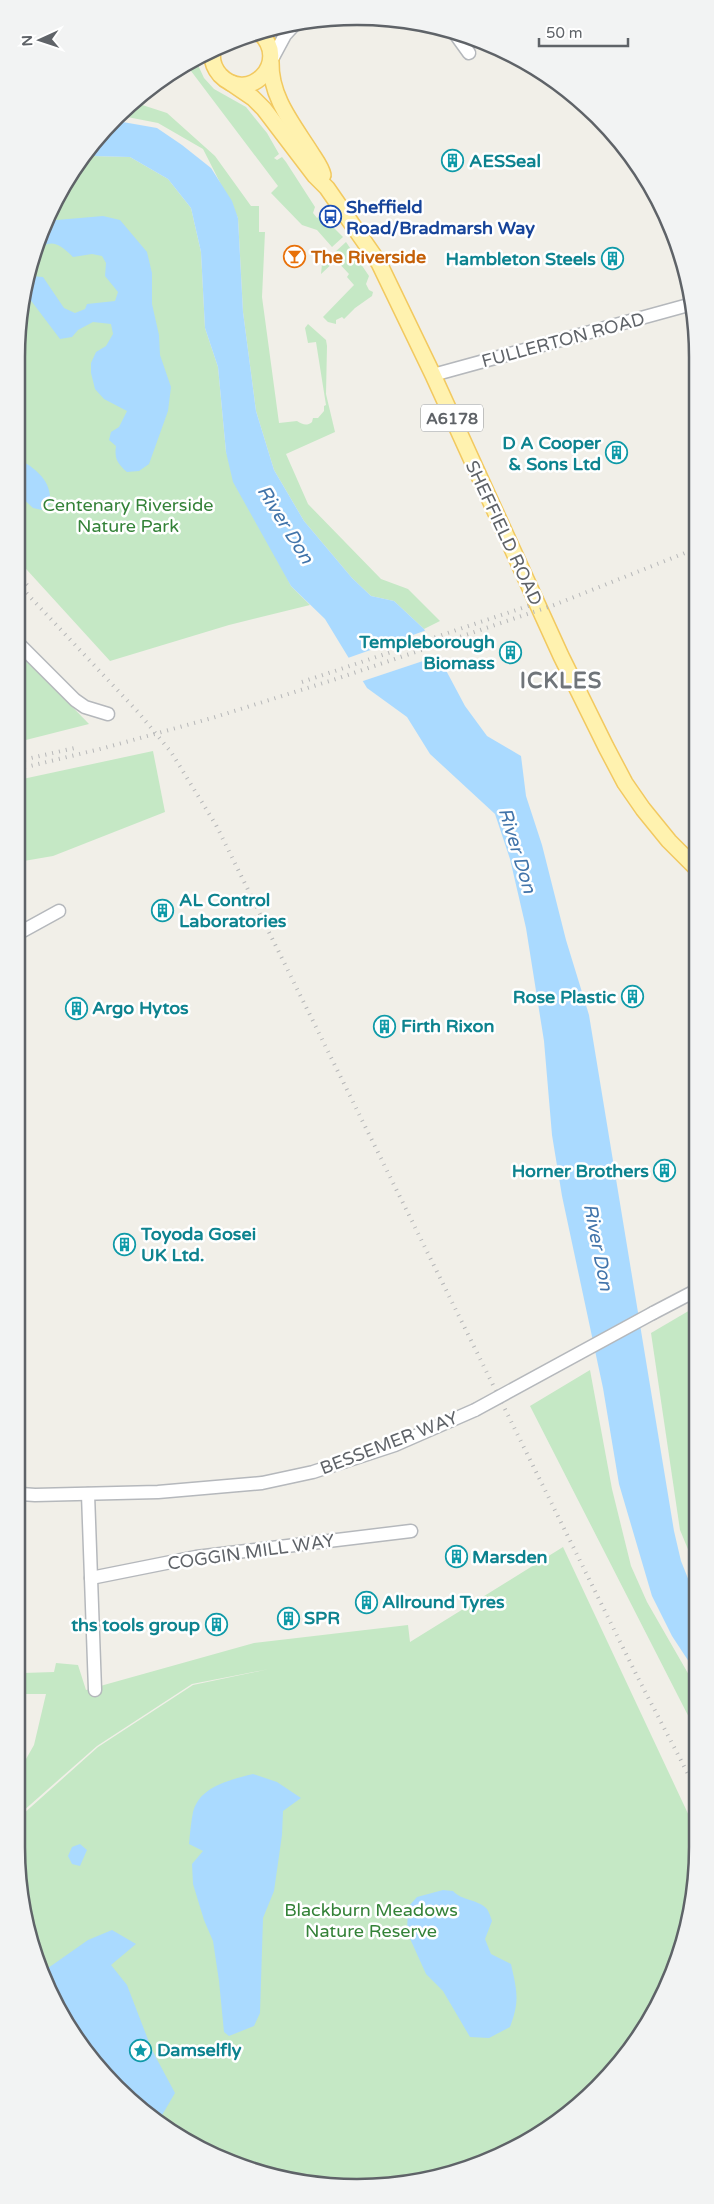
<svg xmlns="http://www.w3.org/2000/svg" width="714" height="2204" viewBox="0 0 714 2204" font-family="'Varela Round',sans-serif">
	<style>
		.green { fill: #c5e8c5 }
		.water { fill: #aadaff }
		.pier { fill: #f1efe8 }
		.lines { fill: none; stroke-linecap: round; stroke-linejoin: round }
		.minor-casing { stroke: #b5b8bc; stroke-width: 15 }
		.major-casing { stroke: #f2c960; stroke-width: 18 }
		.minor { stroke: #fff; stroke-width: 12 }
		.major { stroke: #fff2af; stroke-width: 15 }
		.rail { stroke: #b6b7b8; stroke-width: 4; stroke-dasharray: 1 6; stroke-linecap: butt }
		.minor-bridge-casing { stroke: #b5b8bc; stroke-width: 15; stroke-linecap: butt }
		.minor-bridge { stroke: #fff; stroke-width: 12 }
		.labels { text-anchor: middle; stroke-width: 5; stroke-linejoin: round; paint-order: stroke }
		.shield { fill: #fff; stroke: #8f9295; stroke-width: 1 }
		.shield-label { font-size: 16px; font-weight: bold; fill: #5f6368 }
		.culture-label { font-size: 18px; font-weight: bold; fill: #0d838f; stroke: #fff; text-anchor: start }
		.transit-label { font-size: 18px; font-weight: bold; fill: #164399; stroke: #fff; text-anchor: start }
		.food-label { font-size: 18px; font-weight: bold; fill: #c56008; stroke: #fff; text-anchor: start }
		.street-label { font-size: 18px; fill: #5f6368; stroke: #fff }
		.park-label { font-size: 18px; fill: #348238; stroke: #fff }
		.water-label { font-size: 19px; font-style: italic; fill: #4174aa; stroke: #fff }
		.district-label { font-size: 22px; font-weight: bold; letter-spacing: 1px; fill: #70757a; stroke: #fff }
		.rim { fill: none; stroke: #5f6368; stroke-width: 2.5 }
	</style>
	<rect width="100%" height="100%" fill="#f1efe8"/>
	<g class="green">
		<polygon points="197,63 204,78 214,89 246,107 267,133 279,154 274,158 277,160 282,157 286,162 315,207 313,213 317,218 321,215 343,237 332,247 317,230 302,225 271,193 278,186 188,67"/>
		<path d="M 133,102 L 167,113 L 215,156 L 251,206 L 259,206 L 259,232 L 265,232 L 262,297 L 279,423 L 297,421 C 303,425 307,426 312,422 L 313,418 L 318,418 L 324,411 L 324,406 L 326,405 L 316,342 L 308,343 L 305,328 L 308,324 L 326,340 L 327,346 L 326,394 L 335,432 L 286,454 L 308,504 L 381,579 L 408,589 L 440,621 L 424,629 L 394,601 L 371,596 L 352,578 L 304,521 L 274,470 L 256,411 L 243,312 L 238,218 L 203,149 L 158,123 L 117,115 Z"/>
		<polygon points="91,156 130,157 168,179 191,208 201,252 205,328 218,367 226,452 291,586 310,605 229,625 110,661 17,559 16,357 23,290 42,226 74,167 80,159"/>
		<polygon points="346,242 369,276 366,284 369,290 373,292 372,296 355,308 344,319 342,317 336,320 336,324 328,322 323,317 354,285 347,277 349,274 336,260 321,274 322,264"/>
		<polygon points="17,651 18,651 89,724 18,742"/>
		<polygon points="153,751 165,812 53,856 18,862 18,780"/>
		<polygon points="697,1306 697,1571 680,1530 651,1333"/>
		<polygon points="590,1370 612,1489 631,1566 647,1602 697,1689 698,1735 530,1406"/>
		<polygon points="563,1547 698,1835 698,1847 691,1914 672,1978 640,2036 564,2118 507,2153 445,2176 380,2187 313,2185 206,2152 149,2117 101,2072 42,1977 23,1913 22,1815 98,1747 193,1685 269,1669 192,1684 97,1746 22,1812 22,1766 34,1745 46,1694 22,1694 23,1673 54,1672 56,1663 78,1665 86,1690 254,1643 408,1625 410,1642"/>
	</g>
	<g class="water">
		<polygon points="117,121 157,128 182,145 211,168 232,201 238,218 243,312 256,411 274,470 304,521 352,578 371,596 394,601 424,629 465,706 487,736 521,756 526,796 542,845 566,940 589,1015 674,1531 681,1561 697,1601 697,1674 672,1636 652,1596 619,1484 603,1388 562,1196 552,1135 544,1041 526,928 510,859 495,814 430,754 407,717 367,688 325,619 291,586 233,482 226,452 218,367 205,328 201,252 191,208 168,179 130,157 91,156 80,159 111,122"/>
		<path d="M 103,216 L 120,220 L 147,252 L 152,273 L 152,304 L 159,335 L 160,355 L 171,387 L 168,411 L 149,464 L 139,471 L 127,472 C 118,464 114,459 116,446 L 109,440 L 111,432 L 119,427 L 127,411 L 104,399 L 95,389 L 91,373 L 91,363 L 96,352 L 106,346 L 113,334 L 111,324 L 93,322 L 78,330 L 72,337 L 60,339 L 23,290 L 26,279 L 32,276 L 43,277 L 64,308 L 75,313 L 85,309 L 87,304 L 115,301 L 118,292 L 105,276 L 106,263 L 102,256 L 92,254 L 73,257 C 59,243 50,237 34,253 L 45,221 Z"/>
		<path d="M 24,462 C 40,472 52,484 50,504 L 42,510 L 33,508 L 17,493 L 17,463 Z"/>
		<path d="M 253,1774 L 277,1782 L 301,1798 L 283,1811 L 282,1835 L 274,1891 L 263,1918 L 260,2013 L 254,2026 L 229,2036 L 224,2032 L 219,1981 L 213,1941 L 204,1920 L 193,1884 L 192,1864 L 203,1851 L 189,1844 C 190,1833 191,1822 193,1812 C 200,1786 230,1780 253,1774 Z"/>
		<polygon points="80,1844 87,1850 80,1866 72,1864 68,1856 72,1847"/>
		<path d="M 443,1890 L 453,1891 C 462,1901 478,1899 487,1909 C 489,1912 491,1918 492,1921 L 485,1939 L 491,1954 L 511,1964 C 517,1991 520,2001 510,2027 L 489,2038 L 470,2037 L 443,1991 L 426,1974 L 407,1932 L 408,1907 L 417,1897 Z"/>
		<polygon points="112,1930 136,1944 111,1965 127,1985 152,2050 175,2093 158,2122 149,2117 101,2072 41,1973 88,1940"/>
	</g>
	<polygon class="pier" points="427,630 441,655 360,682 345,659"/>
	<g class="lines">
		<defs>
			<g id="minor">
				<polyline points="456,35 469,53"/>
				<polyline points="271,61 285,35 296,23 275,28"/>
				<polyline points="433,375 692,304"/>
				<polyline points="17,642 75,700 85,707 108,714"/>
				<polyline points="19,933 59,911"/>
				<polyline points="653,1313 697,1290"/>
				<polyline points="21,1494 35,1495 158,1492 262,1483 313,1472 395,1445 475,1410"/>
				<polyline points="88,1494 95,1690"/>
				<polyline points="91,1578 196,1557 411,1531"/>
			</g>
			<g id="major">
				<path d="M 213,50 C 211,59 214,68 220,75 C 248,105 292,62 259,32"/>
				<path d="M 271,62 C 270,96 292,123 310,151 C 314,158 321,166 323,175"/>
				<polyline points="231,83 253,98 264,109 315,176 327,188 379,263 433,375 561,656 606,747 625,783 643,809 669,841 696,868"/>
			</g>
		</defs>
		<use href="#minor" class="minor-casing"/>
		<use href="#major" class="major-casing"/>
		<use href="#minor" class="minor"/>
		<use href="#major" class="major"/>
		<g class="rail">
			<polyline points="17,574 29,587"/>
			<polyline points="17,583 138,712 171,752 216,825 638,1678 698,1793"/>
			<polyline points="302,682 534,604"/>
			<polyline points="18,761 79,747"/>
			<polyline points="18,769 104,748 212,718 336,679 554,605 695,549"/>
		</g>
		<defs>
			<polyline id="minor-bridge" points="475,1410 653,1313"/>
		</defs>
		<use href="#minor-bridge" class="minor-bridge-casing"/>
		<use href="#minor-bridge" class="minor-bridge"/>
	</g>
	<defs>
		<symbol id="building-ring" viewBox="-11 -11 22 22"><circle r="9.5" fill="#fff" stroke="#0f9aa8" stroke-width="1.5"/><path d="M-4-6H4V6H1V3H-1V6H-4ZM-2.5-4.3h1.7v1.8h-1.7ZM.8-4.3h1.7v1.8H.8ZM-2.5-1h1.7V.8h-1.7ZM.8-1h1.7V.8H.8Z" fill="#0f9aa8"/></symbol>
		<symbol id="bus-ring" viewBox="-11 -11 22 22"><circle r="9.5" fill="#fff" stroke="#1a4fb4" stroke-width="1.5"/><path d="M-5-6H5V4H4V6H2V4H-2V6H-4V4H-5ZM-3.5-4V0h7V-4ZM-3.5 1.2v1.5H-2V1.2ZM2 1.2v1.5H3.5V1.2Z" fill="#1a4fb4"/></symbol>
		<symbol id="bar-ring" viewBox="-11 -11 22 22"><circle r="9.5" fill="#fff" stroke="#e8710a" stroke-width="1.5"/><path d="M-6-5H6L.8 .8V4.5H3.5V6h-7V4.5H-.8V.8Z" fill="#e8710a"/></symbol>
		<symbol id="sight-ring" viewBox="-11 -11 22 22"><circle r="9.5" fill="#fff" stroke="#0f9aa8" stroke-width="1.5"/><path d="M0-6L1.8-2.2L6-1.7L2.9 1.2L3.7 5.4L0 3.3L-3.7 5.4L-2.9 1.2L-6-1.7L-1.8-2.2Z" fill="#0f9aa8"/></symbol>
	</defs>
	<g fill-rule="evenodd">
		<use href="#building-ring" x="440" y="148" width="25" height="25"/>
		<use href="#bus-ring" x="318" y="204" width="25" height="25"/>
		<use href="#bar-ring" x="282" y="244" width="25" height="25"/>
		<use href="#building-ring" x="600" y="246" width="25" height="25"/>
		<use href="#building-ring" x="604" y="440" width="25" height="25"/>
		<use href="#building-ring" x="498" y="640" width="25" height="25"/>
		<use href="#building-ring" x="150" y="898" width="25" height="25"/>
		<use href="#building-ring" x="620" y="984" width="25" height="25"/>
		<use href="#building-ring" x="64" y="996" width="25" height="25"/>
		<use href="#building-ring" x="372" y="1014" width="25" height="25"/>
		<use href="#building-ring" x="652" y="1158" width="25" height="25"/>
		<use href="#building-ring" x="112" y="1232" width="25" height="25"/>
		<use href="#building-ring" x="444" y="1544" width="25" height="25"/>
		<use href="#building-ring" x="354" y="1590" width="25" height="25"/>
		<use href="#building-ring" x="276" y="1606" width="25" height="25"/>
		<use href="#building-ring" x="204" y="1612" width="25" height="25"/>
		<use href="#sight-ring" x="128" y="2038" width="25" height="25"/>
	</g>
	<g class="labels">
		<rect class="shield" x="421" y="404.5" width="62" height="27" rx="4"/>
		<g class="shield-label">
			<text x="452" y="424">A6178</text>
		</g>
		<g class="culture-label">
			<text x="469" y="167">AESSeal</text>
			<text x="596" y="265" text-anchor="end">Hambleton Steels</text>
			<text x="601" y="449" text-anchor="end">D A Cooper<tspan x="601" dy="21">&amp; Sons Ltd</tspan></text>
			<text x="495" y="648" text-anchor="end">Templeborough<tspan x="495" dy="21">Biomass</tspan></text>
			<text x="179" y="906">AL Control<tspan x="179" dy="21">Laboratories</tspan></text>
			<text x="616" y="1003" text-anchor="end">Rose Plastic</text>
			<text x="92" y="1014">Argo Hytos</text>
			<text x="401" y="1032">Firth Rixon</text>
			<text x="649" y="1177" text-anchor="end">Horner Brothers</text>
			<text x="141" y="1240">Toyoda Gosei<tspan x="141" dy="21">UK Ltd.</tspan></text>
			<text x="472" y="1563">Marsden</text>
			<text x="382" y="1608">Allround Tyres</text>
			<text x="304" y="1624">SPR</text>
			<text x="200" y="1631" text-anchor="end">ths tools group</text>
			<text x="157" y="2056">Damselfly</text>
		</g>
		<g class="transit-label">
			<text x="346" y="213">Sheffield<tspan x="346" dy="21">Road/Bradmarsh Way</tspan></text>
		</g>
		<g class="food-label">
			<text x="311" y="263">The Riverside</text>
		</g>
		<g class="street-label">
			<text transform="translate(563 340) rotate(-15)" y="6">FULLERTON ROAD</text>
			<text transform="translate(504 533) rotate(65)" y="6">SHEFFIELD ROAD</text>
			<text transform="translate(389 1443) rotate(-21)" y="6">BESSEMER WAY</text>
			<text transform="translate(251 1552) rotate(-8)" y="6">COGGIN MILL WAY</text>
		</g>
		<g class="park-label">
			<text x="128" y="511">Centenary Riverside<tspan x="128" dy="21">Nature Park</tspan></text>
			<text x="371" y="1916">Blackburn Meadows<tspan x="371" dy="21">Nature Reserve</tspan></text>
		</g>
		<g class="water-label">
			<text transform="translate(286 524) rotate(58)" y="7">River Don</text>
			<text transform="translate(518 850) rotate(73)" y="7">River Don</text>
			<text transform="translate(599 1247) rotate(79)" y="7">River Don</text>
		</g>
		<g class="district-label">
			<text x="561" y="688">ICKLES</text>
		</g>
	</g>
	<path d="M0 0H714V2204H0ZM357 25H357A332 332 0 0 1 689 357V1847A332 332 0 0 1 357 2179H357A332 332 0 0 1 25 1847V357A332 332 0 0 1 357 25Z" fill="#f2f3f3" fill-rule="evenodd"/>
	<path class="rim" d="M357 25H357A332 332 0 0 1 689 357V1847A332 332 0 0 1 357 2179H357A332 332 0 0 1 25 1847V357A332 332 0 0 1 357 25Z"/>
	<g transform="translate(40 40) rotate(267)" stroke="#ffffff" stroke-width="4" paint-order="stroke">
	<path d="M0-4L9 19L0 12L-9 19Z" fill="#5f6368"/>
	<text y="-8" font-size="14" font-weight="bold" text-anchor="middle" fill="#5f6368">N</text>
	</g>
	<path d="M539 38v8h89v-8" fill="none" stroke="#5f6368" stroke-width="2.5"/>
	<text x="546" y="38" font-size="15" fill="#5f6368" stroke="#ffffff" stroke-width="4" paint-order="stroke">50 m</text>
</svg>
